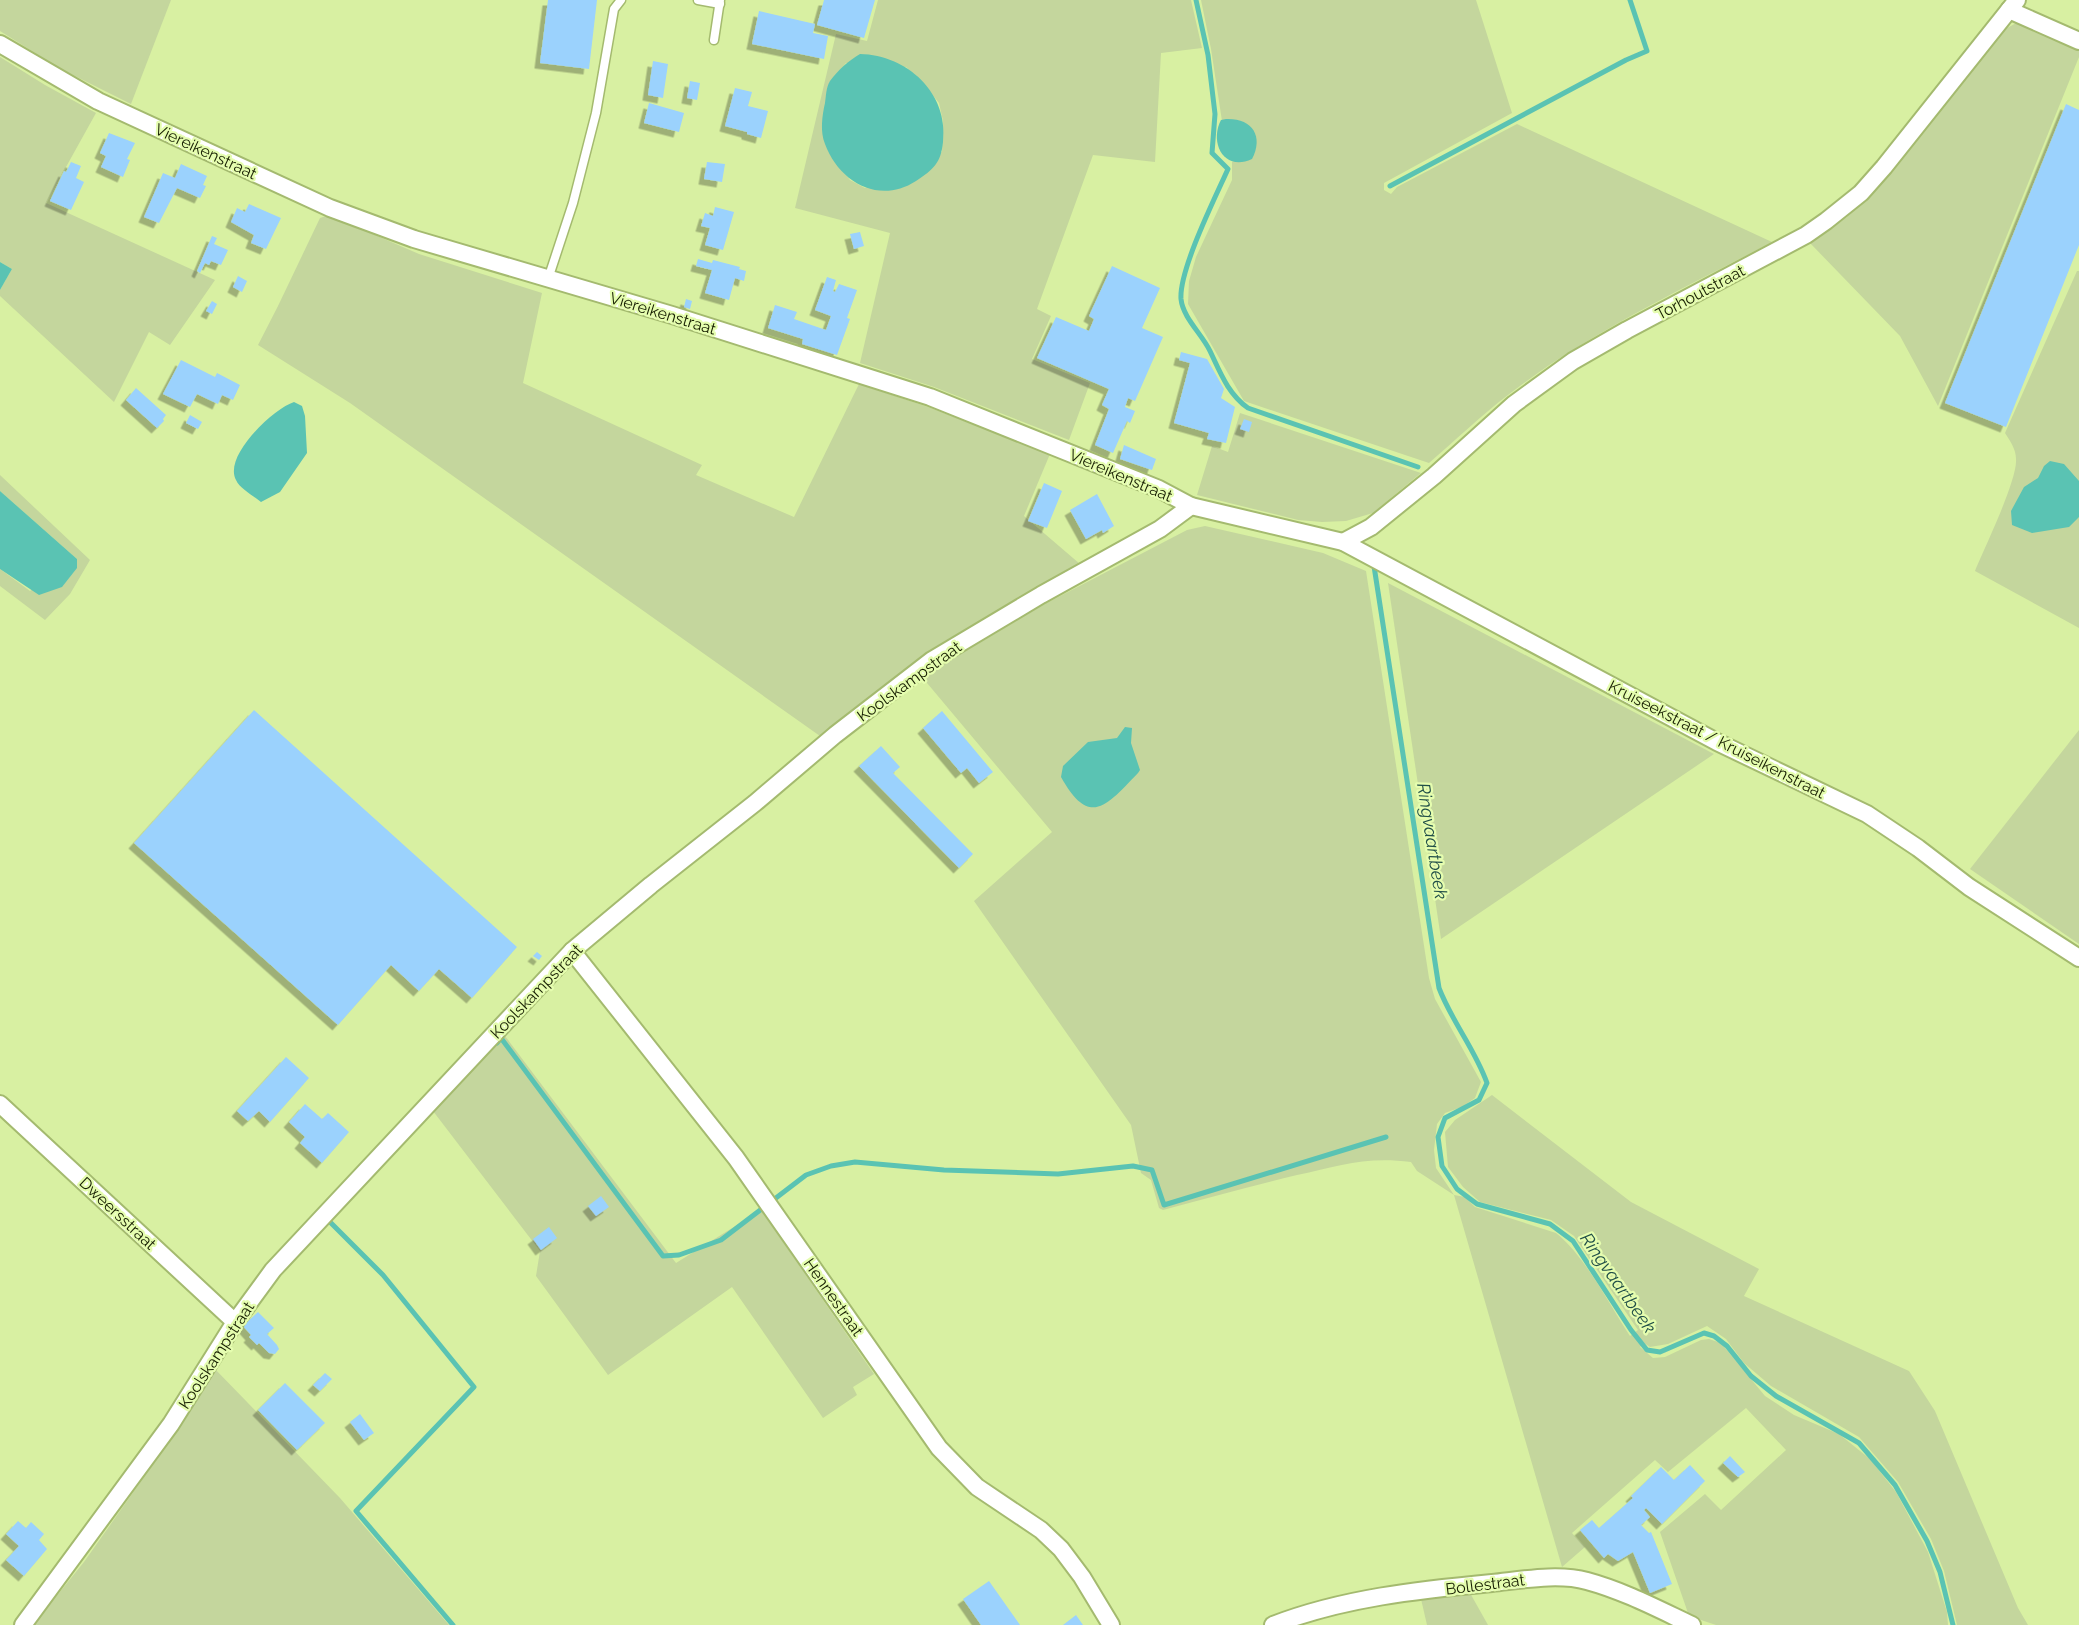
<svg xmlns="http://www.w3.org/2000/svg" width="2079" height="1625" viewBox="0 0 2079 1625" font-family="Raleway,sans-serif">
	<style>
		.green { fill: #c4d69d; fill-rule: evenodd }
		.water { fill: #5ac3b3 }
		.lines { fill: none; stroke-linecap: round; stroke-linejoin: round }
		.stream { stroke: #5ac3b3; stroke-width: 5 }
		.building { fill: #9bd2fd; filter: url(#shadow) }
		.service-casing { stroke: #a4ba6f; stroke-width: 11 }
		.minor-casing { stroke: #a4ba6f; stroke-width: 20 }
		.service { stroke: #fff; stroke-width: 8 }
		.minor { stroke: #fff; stroke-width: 16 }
		.labels { text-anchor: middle; stroke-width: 4.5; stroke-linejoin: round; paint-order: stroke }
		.street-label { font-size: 16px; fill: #161e01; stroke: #e5fdaf }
		.water-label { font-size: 18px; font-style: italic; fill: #214f48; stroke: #e5fdaf }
	</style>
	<defs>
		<filter id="shadow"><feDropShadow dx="-5.5" dy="5.5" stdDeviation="0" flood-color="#0004"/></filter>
	</defs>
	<rect width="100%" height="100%" fill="#d8f0a2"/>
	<g class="green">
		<polygon points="0,0 171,0 131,104 59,68 0,31"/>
		<path d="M 878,0 L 1191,0 L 1202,48 L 1161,53 L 1155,162 L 1093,155 L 1037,309 L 1051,316 L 1032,359 L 1090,383 L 1069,440 L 934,387 L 860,363 L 890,233 L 795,208 L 836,34 L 867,41 ZM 846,63 L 906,67 L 922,82 L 939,103 L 943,121 L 942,152 L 865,188 L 850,180 L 831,156 L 829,83 Z"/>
		<path d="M 1201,0 L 1476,0 L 1512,113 L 1384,183 L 1384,190 L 1391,194 L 1397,187 L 1517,124 L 1772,242 C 1685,288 1586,334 1508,395 C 1480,416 1455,441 1429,463 L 1244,401 L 1188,304 L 1189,281 L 1196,257 L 1232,180 L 1232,162 L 1243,157 L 1222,121 L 1211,49 Z"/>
		<polygon points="2018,22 2079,50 2079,57 1938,406 1900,336 1810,243 1847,217 1889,173 2000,32"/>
		<polygon points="0,57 45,85 96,113 46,203 215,280 170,345 149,332 114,402 0,296 0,290 12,269 0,262"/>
		<polygon points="329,215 419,254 542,293 523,383 702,465 696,475 794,517 859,384 928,407 1050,454 1024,516 1080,564 1019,600 962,631 886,684 820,736 350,403 258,345 278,306 320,218"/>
		<path d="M 2077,271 L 2079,271 L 2079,628 L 1975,571 C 1984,549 2018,479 2016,459 C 2016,449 2010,441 2005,433 Z"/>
		<polygon points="1240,413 1421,473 1373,513 1346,521 1322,522 1298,520 1197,495 1212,446 1228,452"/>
		<polygon points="0,475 90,560 70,594 45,620 0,586 0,569 30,591 77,559 0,491"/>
		<path d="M 1205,526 L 1323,553 L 1366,571 L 1429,978 L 1435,999 L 1481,1082 L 1475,1098 L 1462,1107 L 1445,1113 L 1437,1124 L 1434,1150 L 1436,1168 L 1454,1195 L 1465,1197 L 1475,1207 L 1556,1233 C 1585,1256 1609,1304 1630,1336 L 1638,1330 L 1574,1236 L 1551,1220 L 1480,1202 L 1463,1187 L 1448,1167 L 1445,1132 L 1455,1120 L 1492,1095 L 1631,1202 L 1759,1269 L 1744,1296 L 1909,1371 L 1935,1411 L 2018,1608 L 2028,1625 L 1957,1625 L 1944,1571 L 1931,1539 L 1898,1482 L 1859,1437 L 1771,1386 L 1744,1363 L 1726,1339 L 1707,1326 L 1668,1344 L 1650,1347 L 1644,1343 L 1640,1347 L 1653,1358 L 1665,1357 L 1701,1340 L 1709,1339 L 1721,1343 L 1765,1396 L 1794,1415 L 1839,1434 L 1870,1459 L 1896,1492 L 1928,1552 L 1947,1612 L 1948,1625 L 1716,1625 L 1689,1616 L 1660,1532 L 1705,1494 L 1721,1510 L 1786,1450 L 1746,1408 L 1668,1472 L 1655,1460 L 1572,1533 L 1585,1547 L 1562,1567 L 1454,1195 L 1417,1171 L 1411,1162 C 1366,1156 1339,1166 1297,1175 C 1252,1186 1207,1198 1163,1210 L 1159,1208 L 1151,1180 L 1141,1173 L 1131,1125 L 974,901 L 1052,832 L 922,677 L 1041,606 L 1187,530 Z"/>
		<polygon points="1388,583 1714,754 1441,939"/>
		<polygon points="2079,730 2079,944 1970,869"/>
		<polygon points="502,1032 676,1263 761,1210 874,1374 853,1387 857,1395 823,1418 732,1287 608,1375 536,1276 540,1251 433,1111"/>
		<polygon points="214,1368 340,1498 449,1625 33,1625 84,1562 151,1467"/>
		<polygon points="1470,1593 1488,1625 1427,1625 1421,1599"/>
	</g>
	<g class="water">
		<path d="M 860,54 C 907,55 949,93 943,142 C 941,163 933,170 916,181 C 879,205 839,182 825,144 C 820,132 822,116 825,103 C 826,97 826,87 830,81 C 838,70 848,61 860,54 Z"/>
		<path d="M 1226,119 C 1252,118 1264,136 1252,159 C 1224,172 1209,143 1221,120 Z"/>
		<polygon points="0,262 12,269 0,290"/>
		<path d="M 294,402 L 302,406 L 305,416 L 307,453 L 280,492 L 261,502 C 254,496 240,489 236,480 C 223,456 273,409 294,402 Z"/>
		<polygon points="2050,461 2064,464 2079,481 2079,517 2069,527 2032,533 2012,525 2011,511 2024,487 2038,478 2044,466"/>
		<polygon points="0,491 77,559 77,568 62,587 39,595 0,569"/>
		<path d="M 1125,727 L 1132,728 L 1131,743 L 1140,770 L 1138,773 C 1107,805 1090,829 1061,777 L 1063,766 L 1088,742 L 1117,738 Z"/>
	</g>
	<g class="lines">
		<g class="stream">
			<path d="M 1196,0 L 1208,55 L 1215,114 L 1212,153 L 1228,169 C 1215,198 1179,270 1181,299 C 1183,318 1202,334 1210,351 C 1220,372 1228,394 1248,408 L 1418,467"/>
			<polyline points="1390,186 1626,60 1647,51 1630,0"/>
			<path d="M 1374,566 L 1439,988 C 1452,1022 1475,1049 1487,1083 L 1479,1100 L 1445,1118 L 1438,1137 L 1442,1166 L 1457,1189 L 1477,1204 L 1550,1224 L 1573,1241 L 1631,1330 L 1647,1350 L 1660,1352 L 1704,1333 L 1714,1336 L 1727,1346 L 1751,1376 L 1776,1396 L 1859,1443 L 1895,1485 L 1927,1541 L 1940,1572 L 1953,1625"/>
			<polyline points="497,1043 501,1038 663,1256 679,1255 721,1240 806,1175 831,1166 855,1162 944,1170 1058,1174 1133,1166 1152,1170 1164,1205 1386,1137"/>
			<polyline points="331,1217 328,1220 383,1275 474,1387 356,1511 453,1625"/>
		</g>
	</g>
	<g class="building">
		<polygon points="548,0 597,0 589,69 540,63"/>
		<polygon points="824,0 875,0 864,38 817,25"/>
		<polygon points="759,11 815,24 813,33 828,36 824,59 752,44"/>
		<polygon points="653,61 668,64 663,98 648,95"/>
		<polygon points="690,81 700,83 697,100 687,98"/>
		<polygon points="735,88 752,92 748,106 768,111 761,138 747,134 747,132 725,126"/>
		<polygon points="649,103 684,113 679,132 644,123"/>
		<polygon points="2066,104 2079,110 2079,245 2006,427 1945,403"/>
		<polygon points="109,133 135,143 127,159 130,160 123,177 101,167 106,156 100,153"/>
		<polygon points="71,162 81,166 76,178 84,182 71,210 50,201 64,171 66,172"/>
		<polygon points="707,162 725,164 722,182 704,179"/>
		<polygon points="181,164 207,176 203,185 206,186 200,198 177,188 159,223 144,217 163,173 175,178"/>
		<polygon points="249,204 281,218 266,249 251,243 254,235 231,222 237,208 245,212"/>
		<polygon points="715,207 734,212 723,250 705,245 710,228 701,226 705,213 713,216"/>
		<polygon points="860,232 864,246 854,249 850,234"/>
		<polygon points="212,236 217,238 214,244 228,250 221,265 211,261 209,265 205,263 200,273 197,271"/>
		<polygon points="698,259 712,263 713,260 740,267 739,269 746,271 744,281 735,278 729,300 705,293 712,270 696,266"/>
		<polygon points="1112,266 1160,288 1142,328 1163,337 1135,401 1128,398 1125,407 1135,411 1130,423 1127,421 1113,453 1095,445 1109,409 1102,405 1109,389 1037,358 1056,317 1089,331 1094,319 1089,316"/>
		<polygon points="238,276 247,281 242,292 233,287"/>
		<polygon points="827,277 836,280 833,291 835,292 839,284 857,290 847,318 850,319 837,355 802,344 803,339 768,328 775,305 797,312 794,319 826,330 831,316 815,310"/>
		<polygon points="686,299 692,301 690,309 684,307"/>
		<polygon points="212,301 217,304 212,314 206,311"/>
		<polygon points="1181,352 1207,359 1224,389 1221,398 1235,407 1226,443 1207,439 1209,433 1174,423 1190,363 1179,360"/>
		<polygon points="181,360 215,377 217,373 240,385 233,400 222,395 218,404 197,394 190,407 163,394"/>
		<polygon points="136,388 166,415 163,419 164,421 157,428 126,400"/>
		<polygon points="190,415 202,422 198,429 186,423"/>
		<polygon points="1244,419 1252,422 1249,432 1240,429"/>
		<polygon points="1124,445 1156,459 1152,470 1120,459"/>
		<polygon points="1044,483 1062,491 1047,528 1028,521"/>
		<polygon points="1097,494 1114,526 1103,533 1102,530 1086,539 1070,510"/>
		<polygon points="254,710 517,947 472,998 439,969 419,991 391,965 338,1025 134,843"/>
		<polygon points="942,711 993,772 979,783 967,768 961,773 923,728"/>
		<polygon points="881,746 900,767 893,773 973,854 959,868 859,766"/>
		<polygon points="537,952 542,956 539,960 533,956"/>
		<polygon points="286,1057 309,1078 270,1122 259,1111 248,1121 237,1111"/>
		<polygon points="305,1104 322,1119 328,1113 349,1132 322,1163 300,1143 305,1137 289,1122"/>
		<polygon points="601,1196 609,1207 596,1216 588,1206"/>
		<polygon points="549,1227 557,1238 541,1250 533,1239"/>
		<polygon points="258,1312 274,1328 267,1334 277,1345 279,1349 275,1354 269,1353 259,1343 257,1345 249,1337 251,1335 243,1326"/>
		<polygon points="325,1373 332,1379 320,1391 313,1385"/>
		<polygon points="285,1383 325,1423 297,1450 258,1410"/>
		<polygon points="360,1414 374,1433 364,1440 350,1422"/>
		<polygon points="1730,1456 1745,1472 1738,1477 1723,1463"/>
		<polygon points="1690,1465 1705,1481 1662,1524 1646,1508 1644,1510 1650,1517 1641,1525 1649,1533 1651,1532 1672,1584 1650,1593 1633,1552 1618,1561 1608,1554 1604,1558 1580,1530 1592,1520 1599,1528 1633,1498 1631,1496 1661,1467 1674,1480"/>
		<polygon points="18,1521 26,1528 31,1522 44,1534 39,1540 47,1549 24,1576 6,1560 19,1546 6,1534"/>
		<polygon points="989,1581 1020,1625 981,1625 963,1599"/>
		<polygon points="1076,1615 1083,1625 1063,1625"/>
	</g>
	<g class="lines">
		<defs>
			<g id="service">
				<polyline points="698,0 720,4"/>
				<polyline points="714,40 720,0"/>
				<polyline points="548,279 573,203 596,113 614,9 621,0"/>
			</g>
			<g id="minor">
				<polyline points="2009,10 2079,41"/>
				<polyline points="0,44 98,101 330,208 414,239 672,315 930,397 1159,489 1191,506 1343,542 1717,742 1867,814 1918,848 1969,887 2079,958"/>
				<polyline points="1343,542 1371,527 1434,476 1514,404 1573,361 1627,330 1806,235 1826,221 1861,193 1884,167 2017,0"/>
				<polyline points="572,951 736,1158 939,1448 977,1487 1041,1530 1061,1549 1082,1577 1111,1625"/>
				<polyline points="0,1104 235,1322"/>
				<polyline points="23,1625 171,1424 235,1322 273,1270 572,951 651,885 755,803 835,735 932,660 1041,595 1160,529 1191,506"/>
				<path d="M 1273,1625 C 1343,1598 1418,1590 1492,1583 C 1521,1580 1558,1573 1587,1581 C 1624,1591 1658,1609 1692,1625"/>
			</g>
		</defs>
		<use href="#service" class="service-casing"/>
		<use href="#minor" class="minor-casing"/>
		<use href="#service" class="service"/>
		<use href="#minor" class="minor"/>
	</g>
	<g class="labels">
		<g class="street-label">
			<text transform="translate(206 151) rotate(25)" y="6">Viereikenstraat</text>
			<text transform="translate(1700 292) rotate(-28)" y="6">Torhoutstraat</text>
			<text transform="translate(663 313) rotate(17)" y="6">Viereikenstraat</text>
			<text transform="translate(1121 475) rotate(23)" y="6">Viereikenstraat</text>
			<text transform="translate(909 681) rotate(-36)" y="6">Koolskampstraat</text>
			<text transform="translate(1717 739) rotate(27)" y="6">Kruiseekstraat / Kruiseikenstraat</text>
			<text transform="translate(536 991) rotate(-46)" y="6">Koolskampstraat</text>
			<text transform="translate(118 1213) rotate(43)" y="6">Dweersstraat</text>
			<text transform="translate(834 1297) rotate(55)" y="6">Hennestraat</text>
			<text transform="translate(216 1355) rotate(-57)" y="6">Koolskampstraat</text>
			<text transform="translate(1485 1584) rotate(-7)" y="6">Bollestraat</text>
		</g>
		<g class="water-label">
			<text transform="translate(1432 841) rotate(81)" y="6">Ringvaartbeek</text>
			<text transform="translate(1618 1283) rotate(55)" y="6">Ringvaartbeek</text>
		</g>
	</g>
</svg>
